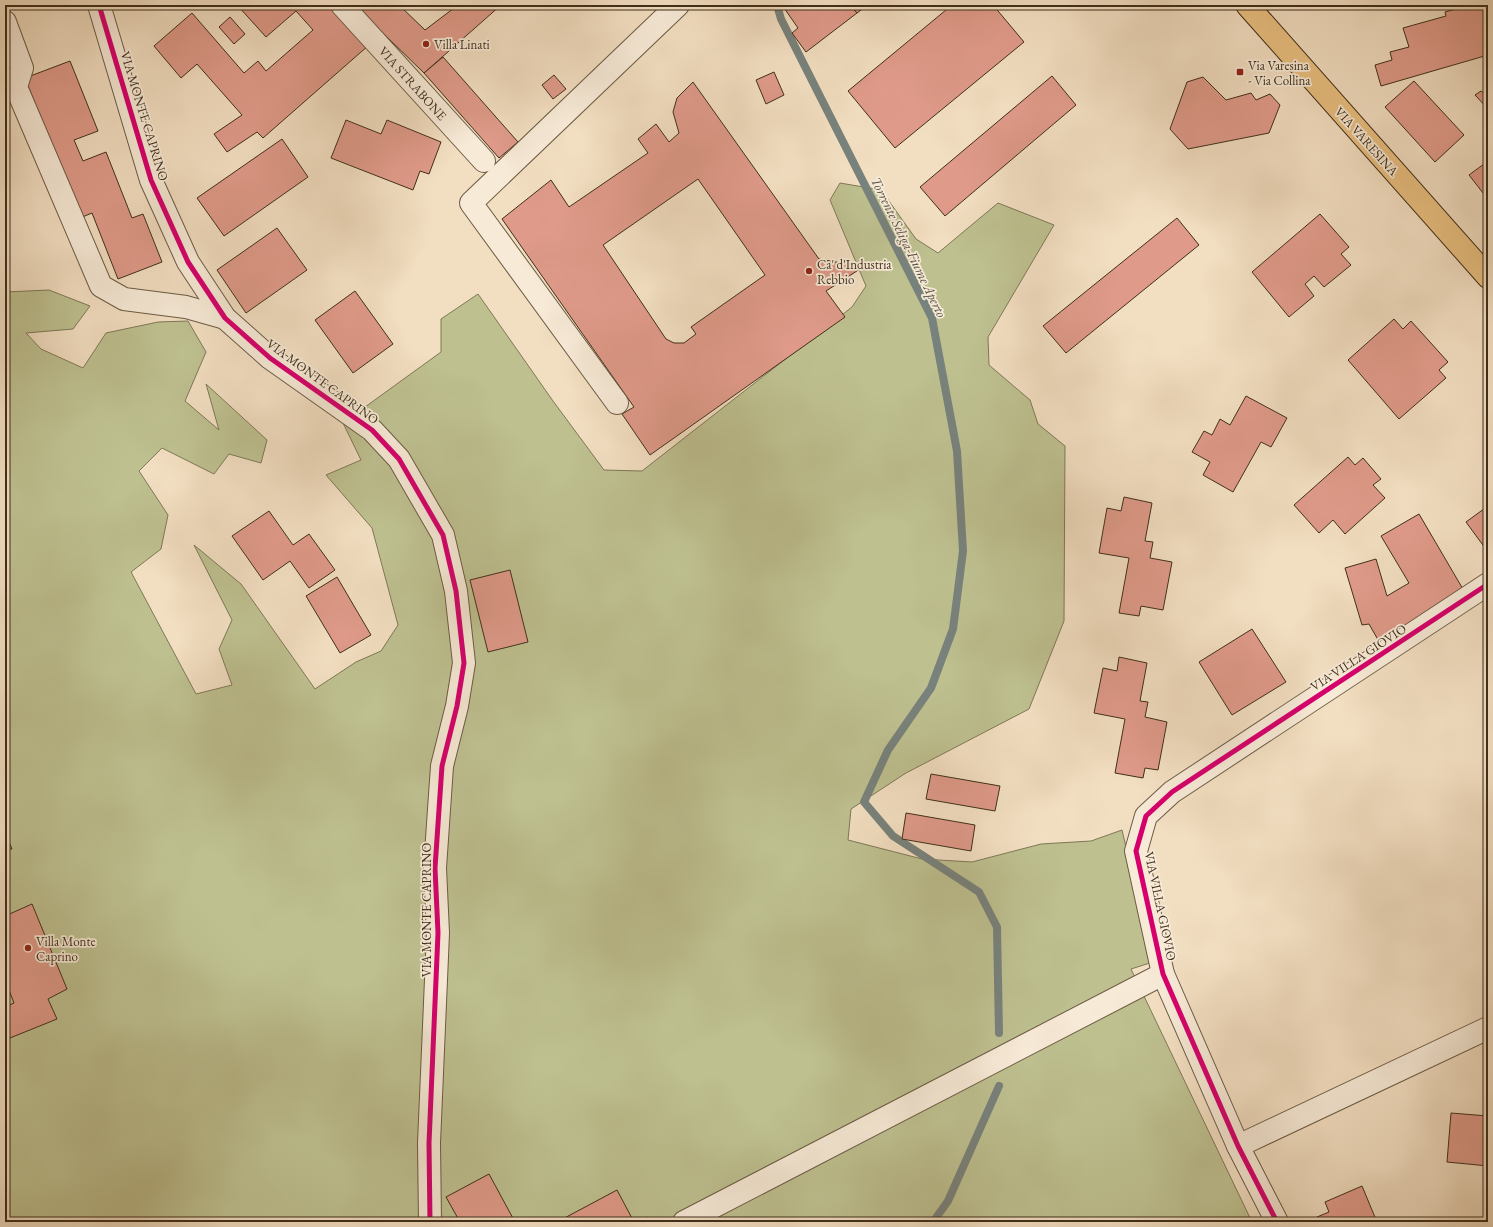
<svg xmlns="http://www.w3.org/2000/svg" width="1493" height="1227" viewBox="0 0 1493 1227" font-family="'EB Garamond',serif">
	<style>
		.green { fill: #bec090; stroke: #7e7856 }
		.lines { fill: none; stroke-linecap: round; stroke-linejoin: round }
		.stream { stroke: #78827c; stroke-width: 8 }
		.building { fill: #df9a89; stroke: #3f2f1b; fill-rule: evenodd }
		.minor-casing { stroke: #6c5b44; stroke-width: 24 }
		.major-casing { stroke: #3f2f1b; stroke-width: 24 }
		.minor { stroke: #f7ead7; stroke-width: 22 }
		.major { stroke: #e9bf80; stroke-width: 22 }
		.cycleway-casing { stroke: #f7ead7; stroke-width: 8 }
		.cycleway { stroke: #d6006c; stroke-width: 5 }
		.poi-dot { fill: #8f2418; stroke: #f7ead7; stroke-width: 1.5 }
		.labels { text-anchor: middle; stroke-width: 3.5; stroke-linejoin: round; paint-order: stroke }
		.poi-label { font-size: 13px; fill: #3f2f1b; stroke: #f7ead7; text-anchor: start }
		.street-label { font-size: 13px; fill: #3f2f1b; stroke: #f7ead7 }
		.water-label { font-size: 14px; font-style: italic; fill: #575243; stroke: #f7ead7 }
	</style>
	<rect width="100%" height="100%" fill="#f2dec1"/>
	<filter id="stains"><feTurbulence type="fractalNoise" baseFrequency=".005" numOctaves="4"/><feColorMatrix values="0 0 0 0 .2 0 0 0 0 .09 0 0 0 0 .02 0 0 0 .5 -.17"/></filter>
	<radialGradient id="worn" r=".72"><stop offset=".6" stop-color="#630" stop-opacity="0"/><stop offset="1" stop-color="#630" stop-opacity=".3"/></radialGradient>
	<polygon class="green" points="840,183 881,190 916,239 938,253 998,203 1054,225 988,337 989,365 1030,400 1038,424 1065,446 1064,621 1029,709 906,773 851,809 848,840 922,859 972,862 1041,844 1091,841 1122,830 1153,962 1131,969 1252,1222 5,1222 5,292 49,290 90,306 73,329 26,333 41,349 83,368 106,333 158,322 188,321 206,352 185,401 219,430 206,384 267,440 261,463 229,454 214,474 162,448 139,471 168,515 161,549 131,572 196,694 232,685 219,649 232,620 194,545 241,584 315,689 356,662 381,651 398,625 372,528 326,475 361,460 343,423 441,352 441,319 478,294 553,401 604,470 642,471 852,307 866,286 830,200"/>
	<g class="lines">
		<g class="stream">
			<polyline points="777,5 781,19 932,318 957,451 963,551 953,629 931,688 888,750 864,802 893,836 979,892 997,927 999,1033"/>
			<polyline points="933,1222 948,1201 999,1086"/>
		</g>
	</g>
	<g class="building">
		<polygon points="334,5 369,45 263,138 257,132 227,152 214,134 242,115 197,64 181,78 154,46 192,13 244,73 258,61 266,71 313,30 296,11 266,37 238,6"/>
		<polygon points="354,5 399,5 425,30 458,5 501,5 424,73"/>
		<polygon points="782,5 850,5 857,13 806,52 792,33 798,28"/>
		<polygon points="850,5 868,5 857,13"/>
		<polygon points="952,5 993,5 1024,42 895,148 848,91"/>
		<polygon points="1470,5 1488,5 1488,55 1381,86 1375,65 1392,60 1390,52 1409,47 1403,28 1446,16 1445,12"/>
		<polygon points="230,17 245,34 234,44 219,27"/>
		<polygon points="443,57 518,142 499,158 424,73"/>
		<polygon points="70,61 98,131 74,140 83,161 106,152 132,218 143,214 162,262 118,279 92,213 80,218 25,78"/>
		<polygon points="774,72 784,95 766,104 756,80"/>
		<polygon points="554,75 566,89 553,99 542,85"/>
		<polygon points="1052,76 1076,105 945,216 920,187"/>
		<polygon points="1203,77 1226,100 1251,93 1256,100 1270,94 1280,105 1269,133 1188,149 1170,129 1187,82"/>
		<polygon points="1414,81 1464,135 1435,162 1385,107"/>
		<path d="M 693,82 L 819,259 L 863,267 L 826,291 L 845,317 L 650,455 L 622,414 L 634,407 L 502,219 L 551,180 L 569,207 L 648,153 L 638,139 L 656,124 L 669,142 L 679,133 L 673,112 L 677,98 ZM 698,179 L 765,275 L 691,327 L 696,334 L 684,343 L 674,343 L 666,339 L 603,245 Z"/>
		<polygon points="1481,91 1486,95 1488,94 1488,109 1475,95"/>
		<polygon points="346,120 381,134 387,120 441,142 429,174 420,171 413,190 331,158"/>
		<polygon points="282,139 308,177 224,236 197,198"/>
		<polygon points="1488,161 1488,189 1483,193 1469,175"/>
		<polygon points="1320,214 1349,247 1341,254 1351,265 1324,287 1314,276 1305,284 1314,296 1289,317 1252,272"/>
		<polygon points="1177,218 1199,245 1066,353 1043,326"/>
		<polygon points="277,228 307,270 246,313 217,270"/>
		<polygon points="355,291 393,344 353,373 315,320"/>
		<polygon points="1394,319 1403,329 1411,321 1448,362 1439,370 1446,378 1399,419 1348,360"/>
		<polygon points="1246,396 1287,418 1271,447 1261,442 1233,492 1203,475 1210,462 1192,452 1204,431 1212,435 1220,419 1230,425"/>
		<polygon points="1348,457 1355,465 1363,458 1381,479 1373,485 1385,498 1345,534 1333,520 1319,533 1294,505"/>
		<polygon points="1124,497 1152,503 1145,541 1153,542 1150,558 1172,562 1163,610 1141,606 1139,616 1119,613 1129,558 1099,553 1107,508 1121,511"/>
		<polygon points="1488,506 1488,552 1466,522"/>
		<polygon points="269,511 293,545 309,534 335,570 309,588 290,561 263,580 232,536"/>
		<polygon points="1419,514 1467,596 1381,645 1369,624 1362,625 1345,568 1376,559 1387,596 1409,583 1381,536"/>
		<polygon points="510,570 528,642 488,652 470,580"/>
		<polygon points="337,577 371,635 340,653 306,596"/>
		<polygon points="1252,629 1286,682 1232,715 1199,662"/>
		<polygon points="1119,657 1147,663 1140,701 1148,702 1145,717 1167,722 1158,770 1145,768 1143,778 1115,773 1125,719 1094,713 1103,668 1117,671"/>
		<polygon points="931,774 1000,786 995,811 926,799"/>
		<polygon points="906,813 975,825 971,851 902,839"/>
		<polygon points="5,833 12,849 5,850"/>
		<polygon points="32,904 67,989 48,999 57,1019 5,1040 5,1007 14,1003 5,980 5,916"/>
		<polygon points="1451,1113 1488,1116 1488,1166 1447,1162"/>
		<polygon points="489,1174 515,1222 460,1222 446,1197"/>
		<polygon points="1362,1186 1377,1222 1319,1222 1317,1217 1329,1212 1325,1202"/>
		<polygon points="617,1190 634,1222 557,1222"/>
		<polygon points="648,1217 650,1222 639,1222"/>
	</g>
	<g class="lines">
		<defs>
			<g id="minor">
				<polyline points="99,5 151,180 188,262 225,318 270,358 372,430 399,459 443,535 456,591 464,663 457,706 442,766 435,868 438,933 429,1143 430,1222"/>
				<polyline points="342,5 484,161"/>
				<polyline points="5,22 22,68 16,87 101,286 124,299 186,307 225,318"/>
				<polyline points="617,403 471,203 678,5"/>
				<polyline points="1238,1146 1488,1028"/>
				<polyline points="684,1222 1163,974"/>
				<polyline points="1277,1222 1238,1146 1163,974 1136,851 1146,816 1172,792 1488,584"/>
			</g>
			<polyline id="major" points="1247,5 1488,277"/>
		</defs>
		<use href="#minor" class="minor-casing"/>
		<use href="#major" class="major-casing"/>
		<use href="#minor" class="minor"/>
		<use href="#major" class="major"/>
		<defs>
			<g id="cycleway">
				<polyline points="99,5 151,180 188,262 225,318 270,358 372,430 399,459 443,535 456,591 464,663 457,706 442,766 435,868 438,933 429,1143 430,1222"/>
				<polyline points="1277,1222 1238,1146 1163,974 1136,851 1146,816 1172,792 1488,584"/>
			</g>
		</defs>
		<use href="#cycleway" class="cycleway-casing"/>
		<use href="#cycleway" class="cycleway"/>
	</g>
	<g class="poi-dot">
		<circle cx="426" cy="44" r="4"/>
		<rect x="1236" y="68" width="8" height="8" rx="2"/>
		<circle cx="809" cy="271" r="4"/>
		<circle cx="28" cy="948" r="4"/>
	</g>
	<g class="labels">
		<g class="poi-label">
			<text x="434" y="49">Villa Linati</text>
			<text x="1248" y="70">Via Varesina<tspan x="1248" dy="15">- Via Collina</tspan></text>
			<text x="817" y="269">Ca' d'Industria<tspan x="817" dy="15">Rebbio</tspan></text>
			<text x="36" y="946">Villa Monte<tspan x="36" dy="15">Caprino</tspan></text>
		</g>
		<g class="street-label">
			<text transform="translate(413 83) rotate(48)" y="5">VIA STRABONE</text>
			<text transform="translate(145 116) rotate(73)" y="5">VIA MONTE CAPRINO</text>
			<text transform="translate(1367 141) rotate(48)" y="5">VIA VARESINA</text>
			<text transform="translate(323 381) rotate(36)" y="5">VIA MONTE CAPRINO</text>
			<text transform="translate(1358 657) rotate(-33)" y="5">VIA VILLA GIOVIO</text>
			<text transform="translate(1161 906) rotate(78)" y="5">VIA VILLA GIOVIO</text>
			<text transform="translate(426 910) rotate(-90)" y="5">VIA MONTE CAPRINO</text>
		</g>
		<g class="water-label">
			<text transform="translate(909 247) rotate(64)" y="5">Torrente Seliga-Fiume Aperto</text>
		</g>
	</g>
	<rect width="1493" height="1227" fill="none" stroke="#f2dec1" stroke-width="20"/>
	<rect x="6" y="6" width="1481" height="1215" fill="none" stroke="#3f2f1b" stroke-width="2"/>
	<rect x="10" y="10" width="1473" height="1207" fill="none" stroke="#3f2f1b"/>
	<rect width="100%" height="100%" filter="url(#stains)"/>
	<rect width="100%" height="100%" fill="url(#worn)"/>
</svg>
